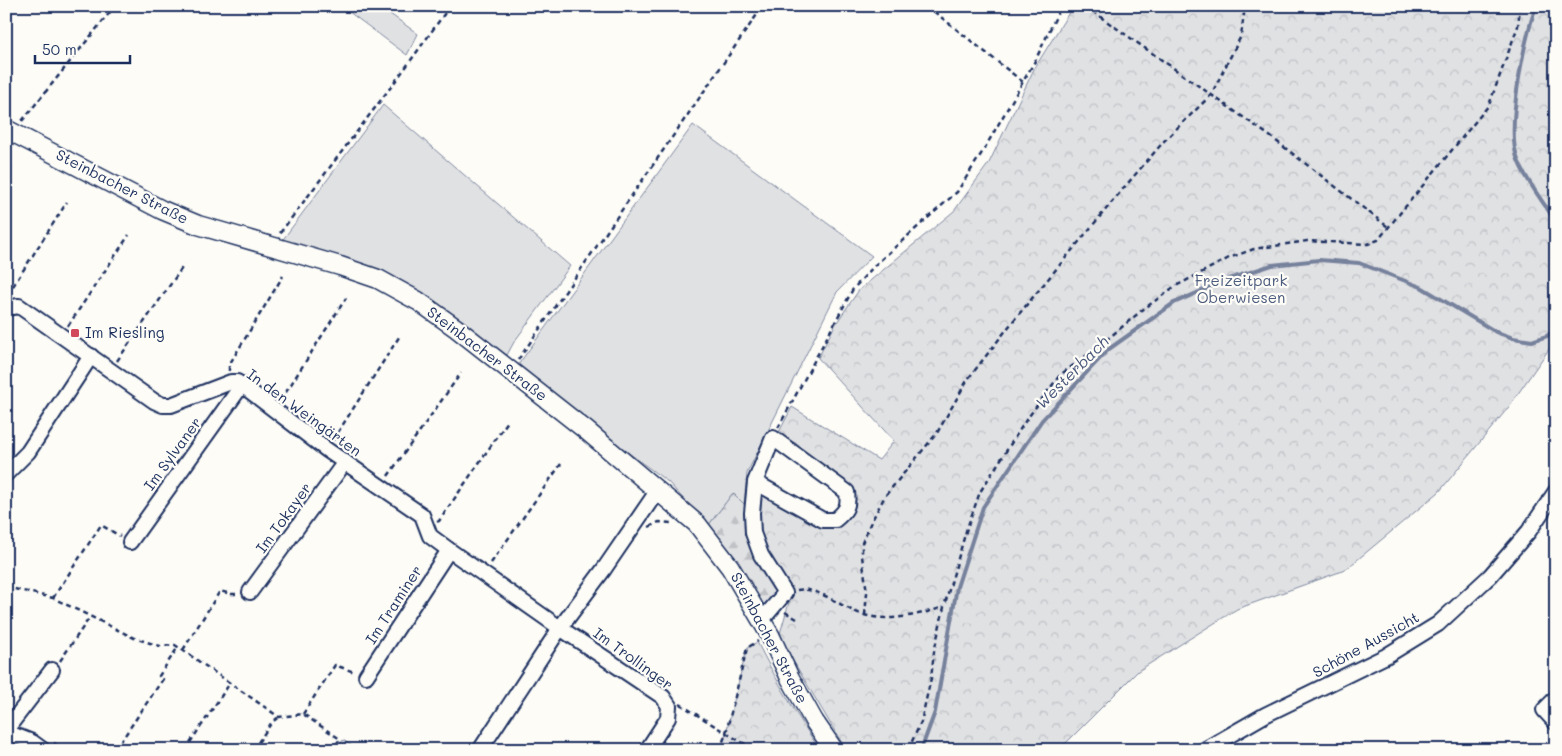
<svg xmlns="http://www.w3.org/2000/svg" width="1562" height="756" viewBox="0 0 1562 756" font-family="Mali,sans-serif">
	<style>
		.green { fill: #e0e1e3; stroke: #7e88a0 }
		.forest { fill: url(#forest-firs); stroke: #7e88a0 }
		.park { fill: url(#park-crowns); stroke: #7e88a0 }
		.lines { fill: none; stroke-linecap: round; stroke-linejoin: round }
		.stream { stroke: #76819c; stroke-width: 4 }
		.minor-casing { stroke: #1b2f5e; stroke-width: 18 }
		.major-casing { stroke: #1b2f5e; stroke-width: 21 }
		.path { stroke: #1b2f5e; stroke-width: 2.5; stroke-dasharray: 5 4; stroke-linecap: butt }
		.minor { stroke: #fdfcf7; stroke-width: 14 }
		.major { stroke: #fdfcf7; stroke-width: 18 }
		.poi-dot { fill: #d1495b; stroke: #fdfcf7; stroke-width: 2 }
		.labels { text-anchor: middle; stroke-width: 4.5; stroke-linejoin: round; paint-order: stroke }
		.street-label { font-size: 15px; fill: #1b2f5e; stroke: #fdfcf7 }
		.park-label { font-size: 15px; fill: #4c5c7f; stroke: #fdfcf7 }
		.poi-label { font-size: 15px; fill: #1b2f5e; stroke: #fdfcf7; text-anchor: start }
		.water-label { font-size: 16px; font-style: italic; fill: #49587d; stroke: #fdfcf7 }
	</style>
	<defs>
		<pattern id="forest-firs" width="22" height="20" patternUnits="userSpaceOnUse" patternTransform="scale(1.25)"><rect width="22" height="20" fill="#e0e1e3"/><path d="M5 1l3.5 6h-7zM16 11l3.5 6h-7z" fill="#c0c1c5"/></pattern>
		<pattern id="park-crowns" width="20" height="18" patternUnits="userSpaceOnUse" patternTransform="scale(1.25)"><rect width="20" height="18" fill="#e0e1e3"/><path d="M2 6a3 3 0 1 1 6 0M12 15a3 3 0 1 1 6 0" fill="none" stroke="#c0c1c5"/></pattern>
	</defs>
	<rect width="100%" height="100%" fill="#fdfcf7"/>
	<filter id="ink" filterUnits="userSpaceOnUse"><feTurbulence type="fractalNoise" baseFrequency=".02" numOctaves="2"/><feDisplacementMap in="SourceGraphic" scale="10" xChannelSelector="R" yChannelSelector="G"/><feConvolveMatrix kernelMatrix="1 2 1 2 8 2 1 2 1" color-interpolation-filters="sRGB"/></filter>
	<g filter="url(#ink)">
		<g class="green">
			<polygon points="341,6 379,6 418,34 407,55"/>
			<polygon points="383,105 570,266 514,342 507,355 390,276 281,242"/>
			<polygon points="693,125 872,256 837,292 747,473 744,504 733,493 708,526 668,482 515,369"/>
		</g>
		<polygon class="forest" points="733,493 744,504 748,514 748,537 752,552 778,591 774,601 762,605 708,526"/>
		<g class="park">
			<path d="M 1073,6 L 1556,6 L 1556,339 L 1508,408 L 1439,492 L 1345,570 L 1237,609 L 1138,671 L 1059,750 L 846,750 L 779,637 L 792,592 L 763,554 L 756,525 L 757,500 L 764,495 L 773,495 L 820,525 L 837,528 C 852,519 858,508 852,491 L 777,436 L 792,407 L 879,460 L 894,441 L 818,358 L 835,325 L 859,290 L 954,211 L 989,163 L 1034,69 Z"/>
			<path d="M 757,642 C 776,679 796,715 820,750 L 720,750 L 726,733 L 747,648 Z"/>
			<polygon points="343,740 355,748 354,750 336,750"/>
		</g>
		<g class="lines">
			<g class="stream">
				<path d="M 1536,6 C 1525,38 1505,130 1518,160 C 1527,183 1543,201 1556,222"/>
				<polyline points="921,750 935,712 957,587 983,507 1042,420 1109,349 1174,303 1226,280 1272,265 1319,260 1359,263 1421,287 1496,332 1513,338 1532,341 1547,336 1556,330"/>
			</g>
			<defs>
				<g id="minor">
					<polyline points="6,308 19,306 154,401 163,405 171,405 231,382 237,382 242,385 327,450 422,515 430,536 449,550 560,628 663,697 669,706 668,718 647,750"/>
					<polyline points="6,474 28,452 91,356"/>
					<path d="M 755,482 L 823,520 L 835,520 C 846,511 849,507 847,492 L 773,438 L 755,482 L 752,513 L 753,533 L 761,555 L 785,593 L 762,620"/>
					<polyline points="130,542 242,385"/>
					<polyline points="250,592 345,462"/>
					<polyline points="366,676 449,550"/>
					<polyline points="1556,698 1544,710 1556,723"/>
					<polyline points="6,730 52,670"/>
					<polyline points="6,732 32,742 43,750"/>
					<polyline points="480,750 560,628 604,569 658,490"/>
					<polyline points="1204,750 1265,715 1386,656 1438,624 1490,576 1529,531 1556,491"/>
				</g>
				<polyline id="major" points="6,129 162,210 198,225 340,266 378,279 418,301 456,328 587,431 697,524 730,567 770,635 790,678 814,721 834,750"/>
			</defs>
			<use href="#minor" class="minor-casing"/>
			<use href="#major" class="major-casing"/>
			<g class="path">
				<polyline points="927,6 1023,82"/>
				<polyline points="1085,6 1267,134 1388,227"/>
				<polyline points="22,121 115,6"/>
				<polyline points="6,176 12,167"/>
				<polyline points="280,233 406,67 450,6"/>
				<polyline points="8,294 67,202"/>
				<polyline points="68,326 129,235"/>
				<polyline points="518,360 763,6"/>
				<polyline points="117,361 184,265"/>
				<polyline points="229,371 229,365 283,276"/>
				<polyline points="281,400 346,298"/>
				<polyline points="778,428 853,289 875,265 957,192 983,151 1035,61 1061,6"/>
				<polyline points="333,440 401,334"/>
				<polyline points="388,476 461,373"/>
				<polyline points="437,522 439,521 508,421"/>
				<polyline points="649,527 659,522 672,523"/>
				<polyline points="491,563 561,464"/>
				<polyline points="6,587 53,598 134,638 160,646 175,645 178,647 279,717 303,714 340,739 332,750"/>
				<path d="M 797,590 C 818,586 842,608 861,614 C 888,623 918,615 944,607"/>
				<polyline points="53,598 101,525 120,536"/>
				<polyline points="785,612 797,619"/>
				<polyline points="865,615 867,593 862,556 862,543 870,524 885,496 937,433 968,379 1014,320 1122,190 1165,140 1211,95 1241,36 1245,6"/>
				<polyline points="183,650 220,591 231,594 238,594"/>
				<polyline points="60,661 90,617"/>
				<polyline points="680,704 726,733 755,750"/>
				<polyline points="303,714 335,665 354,672"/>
				<polyline points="54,743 63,750"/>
				<polyline points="115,750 163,679 159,676 178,647"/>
				<polyline points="185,750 230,683"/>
				<polyline points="253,750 272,722 279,717"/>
				<polyline points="720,750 726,733 747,648 758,641"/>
				<polyline points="908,750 921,722 931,678 934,652 944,607 966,531 980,492 1026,420 1060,375 1098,347 1141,311 1174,287 1229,258 1254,249 1307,241 1368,244 1378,240 1489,105 1518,26 1520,6"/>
			</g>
			<use href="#minor" class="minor"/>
			<use href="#major" class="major"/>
		</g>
	</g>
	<rect class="poi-dot" x="70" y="328" width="10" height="10" rx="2.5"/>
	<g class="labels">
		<g class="street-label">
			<text transform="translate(122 187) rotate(27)" y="5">Steinbacher Straße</text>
			<text transform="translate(487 354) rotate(37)" y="5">Steinbacher Straße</text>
			<text transform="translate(304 413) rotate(36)" y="5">In den Weingärten</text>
			<text transform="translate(173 454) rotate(-54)" y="5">Im Sylvaner</text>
			<text transform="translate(284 518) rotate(-54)" y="5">Im Tokayer</text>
			<text transform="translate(394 605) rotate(-57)" y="5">Im Traminer</text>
			<text transform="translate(769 638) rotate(62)" y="5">Steinbacher Straße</text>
			<text transform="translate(1366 645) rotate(-29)" y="5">Schöne Aussicht</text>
			<text transform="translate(633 659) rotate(36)" y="5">Im Trollinger</text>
		</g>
		<g class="park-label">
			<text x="1241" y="286">Freizeitpark<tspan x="1241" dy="17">Oberwiesen</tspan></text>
		</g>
		<g class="poi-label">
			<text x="85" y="338">Im Riesling</text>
		</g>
		<g class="water-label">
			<text transform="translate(1072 372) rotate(-45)" y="6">Westerbach</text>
		</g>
	</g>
	<rect width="1562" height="756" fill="none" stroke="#fdfcf7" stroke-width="25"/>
	<rect x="12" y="12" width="1537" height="731" fill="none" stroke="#1b2f5e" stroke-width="2" filter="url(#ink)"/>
	<path d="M35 55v8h95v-8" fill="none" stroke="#1b2f5e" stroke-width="2.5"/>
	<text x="42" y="55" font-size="15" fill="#1b2f5e" stroke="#fdfcf7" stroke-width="4" paint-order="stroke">50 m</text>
</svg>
